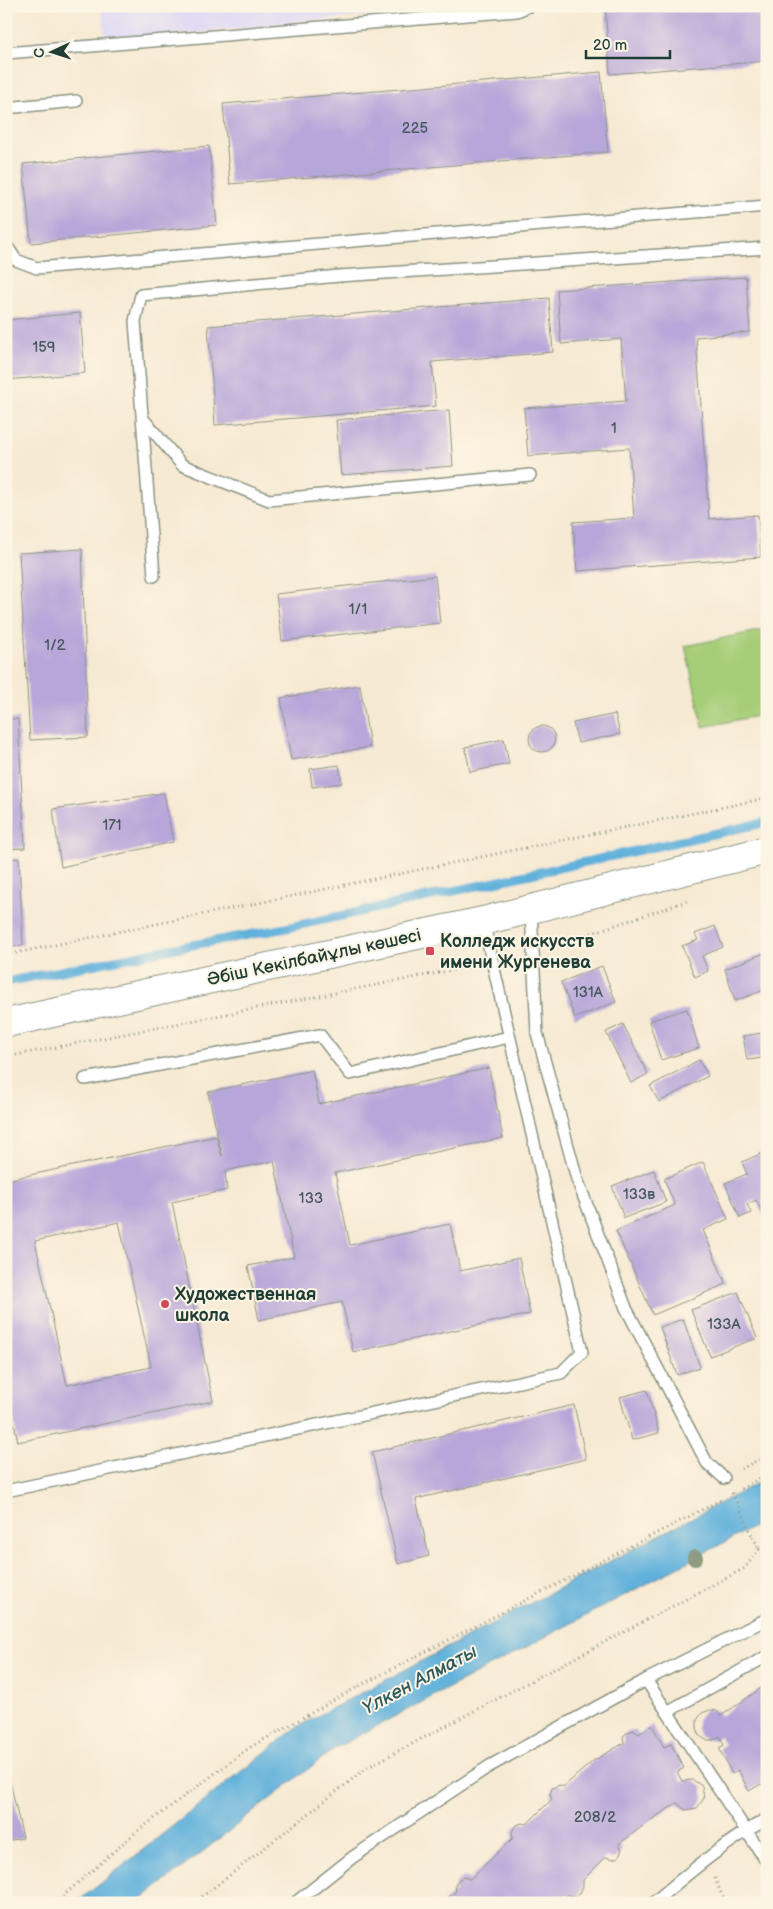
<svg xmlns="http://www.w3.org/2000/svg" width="773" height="1909" viewBox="0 0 773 1909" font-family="'Balsamiq Sans',sans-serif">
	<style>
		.built { fill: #dad6f7 }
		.green { fill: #a6cd77; stroke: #628556 }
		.water { fill: #60b1db; stroke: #407788 }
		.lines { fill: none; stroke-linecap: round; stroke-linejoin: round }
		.stream { stroke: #60b1db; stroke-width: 9 }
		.building { fill: #b7a6d9; fill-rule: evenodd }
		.service-casing { stroke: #8b9484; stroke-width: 14 }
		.tertiary-casing { stroke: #8b9484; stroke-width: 30 }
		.path { stroke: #8b9484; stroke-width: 3; stroke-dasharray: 1 4; stroke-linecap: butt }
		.service { stroke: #fff; stroke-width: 11 }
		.tertiary { stroke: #fff; stroke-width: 28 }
		.path-bridge { stroke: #8b9484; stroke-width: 3; stroke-dasharray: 1 4; stroke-linecap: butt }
		.tree { fill: #8f9b83 }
		.poi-dot { fill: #d1495b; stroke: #fcf5e5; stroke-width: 2 }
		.labels { text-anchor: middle; stroke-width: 4; stroke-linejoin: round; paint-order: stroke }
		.number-label { font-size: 15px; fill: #45575d }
		.poi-label { font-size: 18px; font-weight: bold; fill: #1f3d34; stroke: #fcf5e5; text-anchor: start }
		.street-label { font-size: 18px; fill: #1f3d34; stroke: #fcf5e5 }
		.water-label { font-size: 19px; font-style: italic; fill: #2f5a5e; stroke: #fcf5e5 }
	</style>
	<rect width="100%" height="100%" fill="#fcf5e5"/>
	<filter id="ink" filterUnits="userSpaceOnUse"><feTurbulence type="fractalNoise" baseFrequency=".02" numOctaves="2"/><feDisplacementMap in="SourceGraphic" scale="10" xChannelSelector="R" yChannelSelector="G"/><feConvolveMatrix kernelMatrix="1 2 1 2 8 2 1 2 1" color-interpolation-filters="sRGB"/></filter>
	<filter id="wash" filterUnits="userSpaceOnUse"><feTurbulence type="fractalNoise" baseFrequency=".0096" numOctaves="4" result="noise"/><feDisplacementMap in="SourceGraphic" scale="20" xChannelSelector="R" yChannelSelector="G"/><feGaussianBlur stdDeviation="1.12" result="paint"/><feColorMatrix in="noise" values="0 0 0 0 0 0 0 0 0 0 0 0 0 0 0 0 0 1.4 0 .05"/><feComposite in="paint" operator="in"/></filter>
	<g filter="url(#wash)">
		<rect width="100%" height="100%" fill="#f7ead3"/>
		<polygon class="built" points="101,6 459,6 106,42"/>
		<polygon class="green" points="767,629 767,714 703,727 685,646"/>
		<polygon class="water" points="767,1478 767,1520 335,1748 137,1903 76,1903 297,1727"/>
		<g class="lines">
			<polyline class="stream" points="6,982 171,949 286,928 767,822"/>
		</g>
		<g id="blocks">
			<g class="building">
				<polygon points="605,6 767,6 767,61 610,74"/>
				<polygon points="601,72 608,152 230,184 223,104"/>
				<polygon points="209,146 217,225 31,243 23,164"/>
				<polygon points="746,277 750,332 696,337 709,519 758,515 761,557 577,571 573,522 634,518 629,448 528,456 524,408 626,401 621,339 561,344 557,290"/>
				<polygon points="549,298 553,352 432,362 436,406 215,425 208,326"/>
				<polygon points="80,313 85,373 6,380 6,320"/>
				<polygon points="449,410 453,466 341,475 336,420"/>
				<polygon points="82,549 88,737 30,740 19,553"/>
				<polygon points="435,576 440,623 282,641 276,594"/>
				<polygon points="360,685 370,747 291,760 281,698"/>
				<polygon points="615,714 620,734 578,743 573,723"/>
				<polygon points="6,719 18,719 25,848 6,849"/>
				<circle cx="542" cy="739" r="13"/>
				<polygon points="504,739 509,764 470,772 465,747"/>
				<polygon points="339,765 342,783 312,787 310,769"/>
				<polygon points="164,793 173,842 61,867 53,809"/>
				<polygon points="19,858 23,945 6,947 6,859"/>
				<polygon points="715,926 723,947 702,956 708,971 695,977 682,946 698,940 695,934"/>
				<polygon points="767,952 767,989 735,1001 725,969"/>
				<polygon points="602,966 616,1002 575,1018 561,982"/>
				<polygon points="687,1009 699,1048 661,1060 649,1021"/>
				<polygon points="623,1024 648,1074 631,1083 606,1032"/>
				<polygon points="767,1032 767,1081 766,1081 762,1058 747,1060 743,1036"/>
				<polygon points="699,1060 708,1076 659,1102 650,1086"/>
				<path d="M 489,1068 L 503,1138 L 335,1173 L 350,1245 L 450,1224 L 460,1271 L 519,1258 L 530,1314 L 353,1352 L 342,1302 L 259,1320 L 248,1266 L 294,1257 L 274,1161 L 225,1171 L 227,1190 L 172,1202 L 213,1401 L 18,1442 L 6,1386 L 6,1180 L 216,1136 L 222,1156 L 208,1092 L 312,1070 L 319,1104 ZM 119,1222 L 151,1367 L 67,1385 L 35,1241 Z"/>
				<polygon points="767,1151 767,1217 765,1218 756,1200 747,1204 751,1213 740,1218 725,1183 747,1174 742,1162"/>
				<polygon points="703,1162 728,1219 703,1230 726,1284 653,1315 616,1231 675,1205 664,1179"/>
				<polygon points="654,1170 666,1202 624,1218 612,1186"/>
				<polygon points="738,1292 757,1338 710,1356 691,1310"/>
				<polygon points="683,1319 700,1367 677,1375 660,1327"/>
				<polygon points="647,1390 659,1433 632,1440 620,1397"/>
				<polygon points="574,1405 586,1459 416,1499 429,1556 398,1564 372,1452"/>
				<polygon points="767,1684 767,1788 761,1784 749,1791 738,1770 732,1774 719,1748 724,1745 720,1736 713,1740 706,1740 700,1736 697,1728 697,1720 702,1713 710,1710 717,1711 721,1716"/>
				<polygon points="652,1725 664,1747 671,1744 684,1768 677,1772 682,1781 693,1780 702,1786 704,1798 697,1808 685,1810 677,1803 648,1822 619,1844 622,1850 618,1857 613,1859 606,1857 583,1880 583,1886 580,1893 575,1896 567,1895 559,1903 442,1903 456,1891 455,1885 458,1880 463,1877 470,1879 513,1838 512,1832 515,1826 522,1823 527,1824 552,1799 550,1795 552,1788 560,1785 563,1787 593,1761 624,1743 623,1736 628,1732 633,1730 639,1734"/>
				<polygon points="6,1764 23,1838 6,1841"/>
			</g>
		</g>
	</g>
	<g filter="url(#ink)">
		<use href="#blocks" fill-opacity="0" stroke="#8b9484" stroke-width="1"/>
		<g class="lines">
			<defs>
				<g id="service">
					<polyline points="6,53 517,11 529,6"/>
					<polyline points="6,108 76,101"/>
					<polyline points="6,245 16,260 37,268 767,206"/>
					<polyline points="144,420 182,465 269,500 530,475"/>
					<polyline points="154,576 135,321 141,295 339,276 767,248"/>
					<polyline points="531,909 537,1033 577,1179 626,1308 707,1463 724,1478"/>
					<polyline points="85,1079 320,1035 350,1074 509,1037"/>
					<polyline points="6,1491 561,1373 582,1352 483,921"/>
					<polyline points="646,1680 767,1862"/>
					<polyline points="667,1712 767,1656"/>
					<polyline points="295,1903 353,1857 488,1767 646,1680 767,1619"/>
					<path d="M 653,1903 C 690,1872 725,1842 767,1819"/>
				</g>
				<polyline id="tertiary" points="6,1023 483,921 767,850"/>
			</defs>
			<use href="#service" class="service-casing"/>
			<use href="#tertiary" class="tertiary-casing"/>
			<g class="path">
				<polyline points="553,946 687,901"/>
				<polyline points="6,955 767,798"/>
				<polyline points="6,1057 474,966"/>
				<polyline points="741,1469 767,1455"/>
				<polyline points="741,1489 767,1474"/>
				<polyline points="753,1537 759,1549"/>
				<polyline points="759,1549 767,1550"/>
				<polyline points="715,1878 725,1903"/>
				<polyline points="55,1903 135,1833 249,1748 361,1685 723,1499"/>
				<polyline points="194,1903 368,1767 745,1568 759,1549"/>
			</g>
			<use href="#service" class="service"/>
			<use href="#tertiary" class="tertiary"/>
			<polyline class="path-bridge" points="732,1493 753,1537"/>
		</g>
		<circle class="tree" cx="695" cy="1558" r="8"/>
	</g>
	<g class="poi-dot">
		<rect x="425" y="946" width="10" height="10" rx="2.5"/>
		<circle cx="165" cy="1304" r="5"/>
	</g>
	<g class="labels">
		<g class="number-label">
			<text x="415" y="133">225</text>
			<text x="44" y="352">159</text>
			<text x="614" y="433">1</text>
			<text x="358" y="614">1/1</text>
			<text x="55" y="650">1/2</text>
			<text x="112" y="830">171</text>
			<text x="588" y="997">131А</text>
			<text x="639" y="1199">133в</text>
			<text x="311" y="1203">133</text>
			<text x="724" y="1329">133А</text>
			<text x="595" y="1822">208/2</text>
		</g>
		<g class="poi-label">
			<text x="440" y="947">Колледж искусств<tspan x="440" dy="21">имени Жургенева</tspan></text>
			<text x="175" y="1300">Художественная<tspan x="175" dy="21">школа</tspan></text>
		</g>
		<g class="street-label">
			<text transform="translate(314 957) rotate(-12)" y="6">Әбіш Кекілбайұлы көшесі</text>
		</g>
		<g class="water-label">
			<text transform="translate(419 1679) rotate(-28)" y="7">Үлкен Алматы</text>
		</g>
	</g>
	<rect width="773" height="1909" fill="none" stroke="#fcf5e5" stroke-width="25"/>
	<g transform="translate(52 52) rotate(266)" stroke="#fcf5e5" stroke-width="4" paint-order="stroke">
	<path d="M0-4L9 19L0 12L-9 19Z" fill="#1f3d34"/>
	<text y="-8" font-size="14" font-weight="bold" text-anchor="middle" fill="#1f3d34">С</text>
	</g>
	<path d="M586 50v8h84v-8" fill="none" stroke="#1f3d34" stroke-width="2.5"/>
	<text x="593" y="50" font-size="15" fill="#1f3d34" stroke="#fcf5e5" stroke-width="4" paint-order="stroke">20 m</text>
</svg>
